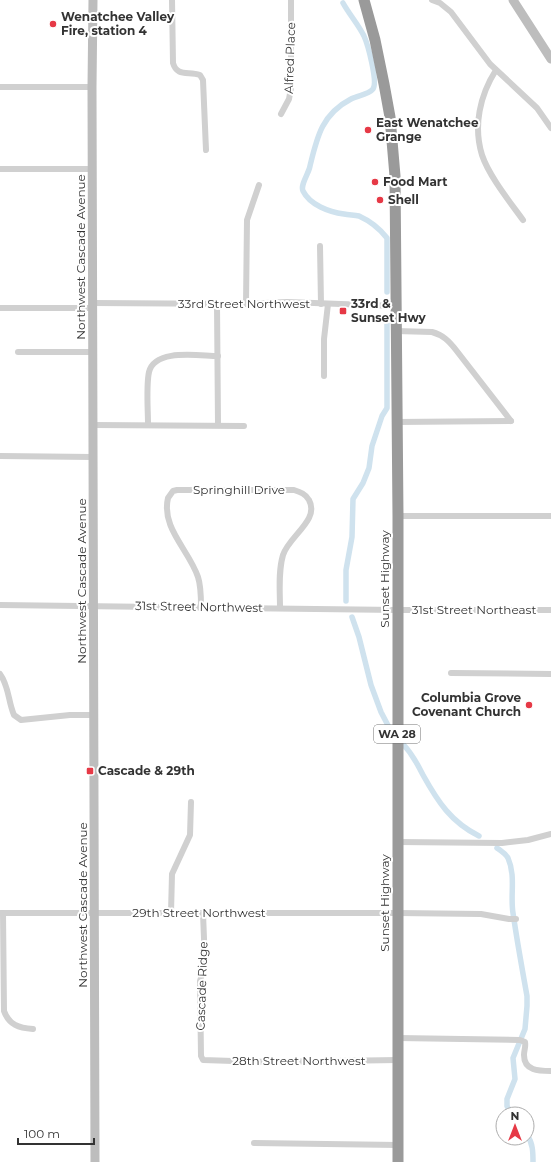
<svg xmlns="http://www.w3.org/2000/svg" width="551" height="1162" viewBox="0 0 551 1162" font-family="Montserrat,sans-serif">
	<style>
		.lines { fill: none; stroke-linecap: round; stroke-linejoin: round }
		.canal { stroke: #cfe2ee; stroke-width: 5.5 }
		.street { stroke: #d0d0d0; stroke-width: 6 }
		.secondary { stroke: #bdbdbd; stroke-width: 9 }
		.highway { stroke: #9a9a9a; stroke-width: 11 }
		.poi-dot { fill: #e63946; stroke: #fff; stroke-width: 1.5 }
		.labels { text-anchor: middle; stroke-width: 4; stroke-linejoin: round; paint-order: stroke }
		.shield { fill: #fff; stroke: #707070; stroke-width: 1 }
		.shield-label { font-size: 11px; font-weight: bold; fill: #333 }
		.poi-label { font-size: 12px; font-weight: bold; fill: #333; stroke: #fff; text-anchor: start }
		.street-label { font-size: 12px; fill: #333; stroke: #fff }
	</style>
	<rect width="100%" height="100%" fill="#fff"/>
	<g class="lines">
		<g class="canal">
			<path d="M 343,3 C 349,14 358,24 364,36 C 368,45 378,82 373,89 C 368,95 358,95 351,99 C 322,114 317,137 310,166 C 309,173 300,185 303,191 C 310,205 329,212 344,214 C 349,215 354,215 359,216 C 370,221 380,229 387,238 L 387,292"/>
			<polyline points="346,601 346,570 352,537 353,499 363,483 369,468 372,446 382,416 387,408 387,318"/>
			<polyline points="352,617 359,637 371,685 381,712 393,735"/>
			<path d="M 403,744 C 414,756 416,762 423,775 C 438,802 451,822 479,836"/>
			<path d="M 497,848 C 501,851 505,853 508,858 C 516,876 510,895 513,913 C 517,941 522,968 527,996 L 527,1006 L 525,1029 L 513,1058 L 515,1079 L 507,1099 L 507,1106 L 511,1114"/>
			<path d="M 527,1135 C 533,1143 533,1153 533,1162"/>
		</g>
		<g class="street">
			<path d="M 172,0 L 173,63 C 177,77 188,71 200,75 L 203,80 L 206,150"/>
			<polyline points="432,0 440,3 451,12 490,64 537,108 551,128"/>
			<path d="M 496,70 C 480,95 473,126 482,155 C 489,176 510,202 523,220"/>
			<polyline points="0,87 92,87"/>
			<polyline points="281,114 289,99 291,88 291,0"/>
			<polyline points="0,169 93,169"/>
			<polyline points="320,246 321,304"/>
			<polyline points="93,303 246,304 287,302 395,306"/>
			<polyline points="217,304 218,425"/>
			<polyline points="246,304 247,220 259,185"/>
			<polyline points="0,308 93,308"/>
			<path d="M 396,331 L 432,332 C 443,335 449,341 456,350 L 511,421"/>
			<polyline points="18,352 93,352"/>
			<polyline points="324,376 324,339 328,304"/>
			<polyline points="396,422 511,421"/>
			<path d="M 148,424 C 148,410 146,386 149,372 C 155,348 199,356 218,356"/>
			<polyline points="93,425 244,426"/>
			<polyline points="0,456 93,457"/>
			<polyline points="398,516 551,516"/>
			<polyline points="0,605 398,610 551,610"/>
			<path d="M 201,607 C 201,597 201,586 198,577 C 189,550 161,528 168,498 L 173,491 L 177,490 L 294,490 C 300,492 306,494 309,500 C 320,520 289,536 283,555 C 278,572 280,591 280,608"/>
			<polyline points="451,673 551,674"/>
			<path d="M 0,674 C 9,686 8,701 14,715 L 21,720 L 70,715 L 94,715"/>
			<polyline points="398,842 502,843 528,840 551,834"/>
			<polyline points="0,913 398,913 481,914 509,919 516,919"/>
			<path d="M 3,913 L 4,1011 C 9,1025 19,1028 33,1029"/>
			<polyline points="171,913 172,874 190,835 191,802"/>
			<polyline points="203,913 205,964 200,981 201,1056 203,1060 267,1062 398,1060"/>
			<path d="M 398,1038 L 520,1040 L 525,1042 C 526,1047 524,1050 524,1055 C 524,1071 539,1071 551,1071"/>
			<polyline points="254,1143 398,1145"/>
		</g>
		<g class="secondary">
			<polyline points="93,0 92,87 95,1162"/>
			<polyline points="513,0 551,59"/>
		</g>
		<polyline class="highway" points="364,0 375,40 384,84 390,117 395,176 398,516 398,1162"/>
	</g>
	<g class="poi-dot">
		<circle cx="53" cy="24" r="4"/>
		<circle cx="368" cy="130" r="4"/>
		<circle cx="375" cy="182" r="4"/>
		<circle cx="380" cy="200" r="4"/>
		<rect x="339" y="307" width="8" height="8" rx="2"/>
		<circle cx="529" cy="705" r="4"/>
		<rect x="86" y="767" width="8" height="8" rx="2"/>
	</g>
	<g class="labels">
		<rect class="shield" x="374" y="725" width="46" height="18" rx="3"/>
		<g class="shield-label">
			<text x="397" y="738">WA 28</text>
		</g>
		<g class="poi-label">
			<text x="61" y="21">Wenatchee Valley<tspan x="61" dy="14">Fire, station 4</tspan></text>
			<text x="376" y="127">East Wenatchee<tspan x="376" dy="14">Grange</tspan></text>
			<text x="383" y="186">Food Mart</text>
			<text x="388" y="204">Shell</text>
			<text x="351" y="308">33rd &amp;<tspan x="351" dy="14">Sunset Hwy</tspan></text>
			<text x="521" y="702" text-anchor="end">Columbia Grove<tspan x="521" dy="14">Covenant Church</tspan></text>
			<text x="98" y="775">Cascade &amp; 29th</text>
		</g>
		<g class="street-label">
			<text transform="translate(290 58) rotate(-88)" y="4">Alfred Place</text>
			<text transform="translate(81 257) rotate(-90)" y="4">Northwest Cascade Avenue</text>
			<text x="244" y="308">33rd Street Northwest</text>
			<text x="239" y="494">Springhill Drive</text>
			<text transform="translate(385 579) rotate(-90)" y="4">Sunset Highway</text>
			<text transform="translate(82 581) rotate(-90)" y="4">Northwest Cascade Avenue</text>
			<text transform="translate(199 607) rotate(1)" y="4">31st Street Northwest</text>
			<text x="474" y="614">31st Street Northeast</text>
			<text transform="translate(385 903) rotate(-90)" y="4">Sunset Highway</text>
			<text transform="translate(83 905) rotate(-90)" y="4">Northwest Cascade Avenue</text>
			<text x="199" y="917">29th Street Northwest</text>
			<text transform="translate(202 986) rotate(-88)" y="4">Cascade Ridge</text>
			<text x="299" y="1065">28th Street Northwest</text>
		</g>
	</g>
	<g transform="translate(515 1126)"><circle r="19" fill="#ffffff" stroke="#adadad"/>
	<path d="M0-3L7 15L0 10L-7 15Z" fill="#e63946"/>
	<text y="-6" font-size="11" font-weight="bold" text-anchor="middle" fill="#333333">N</text>
	</g>
	<path d="M18 1138v6h76v-6" fill="none" stroke="#333333" stroke-width="2"/>
	<text x="24" y="1138" font-size="12" fill="#333333" stroke="#ffffff" stroke-width="3" paint-order="stroke">100 m</text>
</svg>
